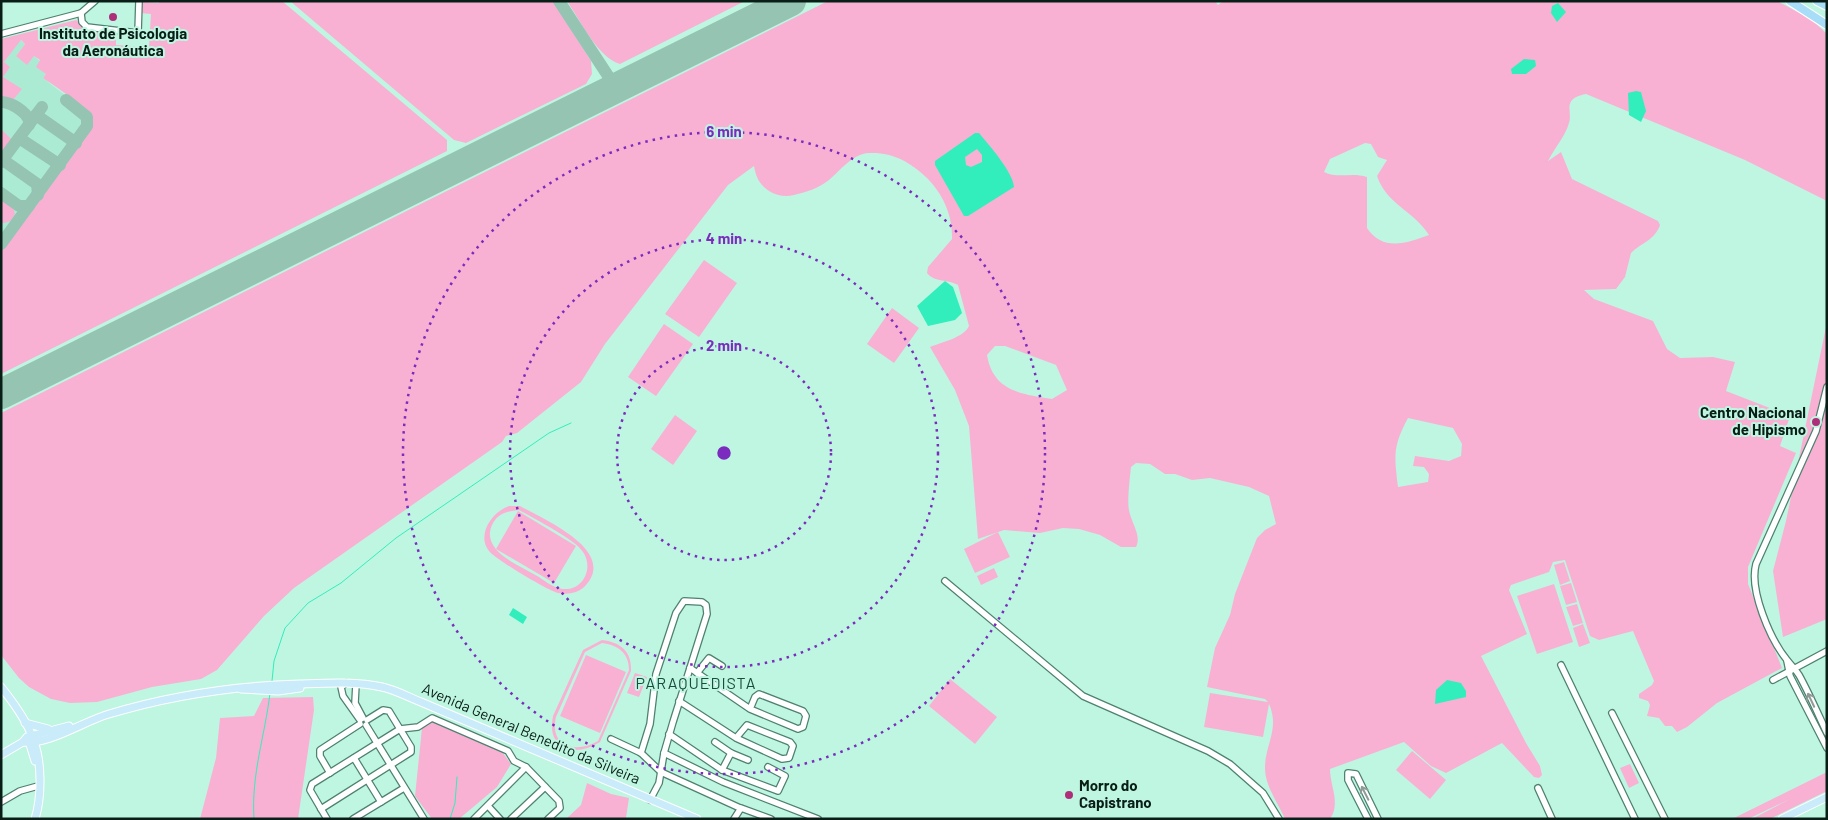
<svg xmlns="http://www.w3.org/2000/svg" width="1828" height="820" viewBox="0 0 1828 820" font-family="Barlow,sans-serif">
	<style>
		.built { fill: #acebd3 }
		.green { fill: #f9b1d3; fill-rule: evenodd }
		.water { fill: #32eebc; fill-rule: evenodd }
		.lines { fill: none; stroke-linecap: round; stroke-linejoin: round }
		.stream { stroke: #32eebc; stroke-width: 1 }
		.taxiway { stroke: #95c4b2; stroke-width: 12 }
		.runway { stroke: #95c4b2; stroke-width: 30 }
		.minor-casing { stroke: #4e816f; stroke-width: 8 }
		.major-casing { stroke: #fff; stroke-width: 9 }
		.highway-casing { stroke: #fff; stroke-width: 10 }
		.minor { stroke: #fff; stroke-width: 5.5 }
		.major { stroke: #caebfa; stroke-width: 7 }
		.highway { stroke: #a7ddf7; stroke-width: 8 }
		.oneway { stroke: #909a97 }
		.ring { fill: none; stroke: #7b2cbf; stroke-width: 2.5; stroke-dasharray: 2.5 5 }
		.poi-dot { fill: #af2e79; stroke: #bff6e1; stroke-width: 2 }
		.labels { text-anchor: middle; stroke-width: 4; stroke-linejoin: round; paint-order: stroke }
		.poi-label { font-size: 15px; font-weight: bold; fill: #091e17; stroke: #bff6e1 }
		.street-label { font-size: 15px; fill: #091e17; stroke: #bff6e1 }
		.neighbourhood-label { font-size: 16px; letter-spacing: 1px; fill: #184d3d; stroke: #bff6e1 }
		.centre { fill: #7b2cbf; stroke: #bff6e1; stroke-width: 2.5 }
		.ring-label { font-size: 15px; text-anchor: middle; font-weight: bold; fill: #7b2cbf; stroke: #bff6e1; stroke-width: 4; stroke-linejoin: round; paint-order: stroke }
	</style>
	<rect width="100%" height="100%" fill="#bff6e1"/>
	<polygon class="built" points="20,40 25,44 16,56 34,56 40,61 46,74 43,78 84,110 90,117 91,123 89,131 1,250 1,97 3,97 4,62"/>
	<g class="green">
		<path d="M 159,1 L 282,1 L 447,140 L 447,151 L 1,374 L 1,250 L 88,131 C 97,110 58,89 43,78 L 46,74 L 36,67 L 40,60 L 34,56 L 27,65 L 16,56 L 25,44 L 21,40 L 4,62 L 10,67 L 3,77 L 22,89 L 13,100 L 1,97 L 1,39 L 76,20 L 89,30 L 116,32 L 116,45 L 149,47 L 151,14 L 140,13 L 141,2 L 159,3 Z"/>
		<polygon points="290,1 553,1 591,61 592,74 586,84 466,143 454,140"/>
		<path d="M 567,1 L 745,1 L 620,64 C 598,58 580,20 567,1 Z"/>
		<path d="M 828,1 L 1215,1 L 1218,5 L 1223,1 L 1777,1 L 1811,19 L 1827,34 L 1827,201 L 1745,160 L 1586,94 C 1561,99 1573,111 1569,123 C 1566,135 1554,149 1548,161 L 1561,152 L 1572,179 L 1658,221 L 1660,225 C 1655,240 1641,243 1631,253 L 1625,277 L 1616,289 L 1584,290 L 1594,299 L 1653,321 L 1667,349 L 1680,358 L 1713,357 L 1735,362 L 1726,391 L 1790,416 L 1780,446 L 1796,453 L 1748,567 L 1748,584 L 1782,668 L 1717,703 L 1687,727 L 1677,732 L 1672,726 L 1665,726 L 1659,718 L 1647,716 L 1650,705 L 1648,701 L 1639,698 L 1639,694 L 1652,685 L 1654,681 L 1633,631 L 1599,640 L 1590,636 L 1565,560 L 1553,562 L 1549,572 L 1511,585 L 1509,590 L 1527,634 L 1481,656 L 1526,743 L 1540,766 L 1542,775 L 1539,778 L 1534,777 L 1502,743 L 1446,773 L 1431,766 L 1404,742 L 1330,769 C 1330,786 1341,803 1330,819 L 1285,819 C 1278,803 1265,786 1265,768 C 1265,744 1280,729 1269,704 L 1263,737 L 1204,727 L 1210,693 L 1268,702 L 1265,699 L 1207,687 L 1215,648 L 1230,615 L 1235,594 L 1257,538 L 1265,530 L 1276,524 L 1269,496 L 1249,487 L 1210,478 L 1192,480 L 1175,474 L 1165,474 L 1150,464 L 1136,463 L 1131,467 C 1130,476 1127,502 1129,510 C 1131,523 1142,535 1136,547 L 1121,547 L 1100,535 L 1079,529 L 1063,528 L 1040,533 L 1004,530 L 978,539 L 969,426 L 955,390 L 930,347 C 942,342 963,338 969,326 L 958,285 C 948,279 935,283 927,273 L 928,267 L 952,239 C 953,216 943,194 927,178 C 910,162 893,152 869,153 C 852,154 841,170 829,180 C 819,188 807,192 794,195 C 786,197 777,196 769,191 C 759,184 756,177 754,166 L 728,185 L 605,344 L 581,382 L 517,433 L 506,436 L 502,442 L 294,588 L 264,616 L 217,670 L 201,679 L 152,687 L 97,702 L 70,703 L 51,699 L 29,687 L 19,678 L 1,655 L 1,413 ZM 1365,143 L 1371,144 L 1378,157 L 1387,160 L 1377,176 C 1387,205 1413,210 1429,235 C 1407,243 1383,252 1367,228 L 1367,177 C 1352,172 1338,179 1324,172 L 1330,159 ZM 995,346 L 1005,346 L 1056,365 L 1067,390 L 1052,399 C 1021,394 993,391 987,355 ZM 1408,418 L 1453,428 L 1462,444 L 1461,456 L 1449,461 L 1415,456 L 1413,466 L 1424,467 L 1429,474 L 1428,482 L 1398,487 C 1394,455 1393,446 1408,418 Z"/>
		<polygon points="1,129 11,139 1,153"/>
		<path d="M 1,198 L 13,206 L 15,214 C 12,221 9,223 1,223 Z"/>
		<polygon points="704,260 737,283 699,337 665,314"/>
		<polygon points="892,308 919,328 894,363 867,344"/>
		<polygon points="1827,322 1827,619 1783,637 1773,571 1786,521"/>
		<polygon points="664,324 693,344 656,396 628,377"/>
		<polygon points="675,415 697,431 673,465 651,449"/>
		<path d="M 509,506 L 520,506 C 543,519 617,550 586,585 C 579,593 568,595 558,593 C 548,591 501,562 492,554 C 474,538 491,512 509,506 ZM 519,510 C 533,518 576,540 583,552 C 594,568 583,591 563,589 C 554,588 546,582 539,577 C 521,566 478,551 493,523 C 499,513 508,511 519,510 Z"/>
		<polygon points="518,511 576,546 554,583 496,549"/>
		<polygon points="998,532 1010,557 975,573 964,549"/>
		<polygon points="1564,562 1570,581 1560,585 1554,565"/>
		<polygon points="994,568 998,577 981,585 977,576"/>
		<polygon points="1571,583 1577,602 1566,605 1560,586"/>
		<polygon points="1554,584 1573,642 1537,654 1517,596"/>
		<polygon points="1577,604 1583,623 1573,626 1566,607"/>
		<polygon points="1583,624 1590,643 1579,647 1573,628"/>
		<path d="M 602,640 C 620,642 632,651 631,671 L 600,742 C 575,758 546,750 553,716 L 583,650 ZM 602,643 C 618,645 629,653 629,670 L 598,741 C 576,754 549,747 556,717 L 585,652 Z"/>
		<polygon points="586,655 626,672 600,733 560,716"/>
		<polygon points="635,673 647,677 639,697 627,693"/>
		<polygon points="950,679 997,717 975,744 929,706"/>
		<polygon points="313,697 314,710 298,819 200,819 216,758 220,718 254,716 263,698"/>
		<polygon points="432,721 500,749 511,764 497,787 459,819 432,819 415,796 422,728"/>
		<polygon points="1412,751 1446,780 1430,799 1396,770"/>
		<polygon points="1630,764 1639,783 1629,788 1620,768"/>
		<polygon points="1827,772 1827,791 1770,819 1752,819 1790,799 1748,819 1732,819"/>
		<polygon points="587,783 611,794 629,798 626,818 628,819 566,819 581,805"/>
	</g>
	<g class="water">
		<polygon points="1558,3 1566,12 1557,22 1551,13 1552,6"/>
		<polygon points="1524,59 1535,60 1536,66 1526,74 1512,74 1511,69"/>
		<polygon points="1636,91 1641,92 1646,111 1641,122 1629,115 1628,93"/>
		<path d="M 975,133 L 979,133 C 989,145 1013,172 1014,187 L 968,216 L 964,216 L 935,165 L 935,161 ZM 977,149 L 982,155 L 982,162 L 971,167 L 966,165 L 965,157 Z"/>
		<polygon points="945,281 953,287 962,313 955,320 928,326 917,306"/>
		<polygon points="513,608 527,617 523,624 509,615"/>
		<polygon points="1447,680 1461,683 1466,691 1466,697 1435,704 1436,690"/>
	</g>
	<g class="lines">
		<g class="stream">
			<polyline points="272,681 274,661 285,628 308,603 341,583 396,538 549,433 571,423"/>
			<path d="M 254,819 C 251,774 265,736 270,693"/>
			<polyline points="450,819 455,803 457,777"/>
		</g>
		<g class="taxiway">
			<polyline points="559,1 616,88"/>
			<path d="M 1,102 C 11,102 25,111 29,120 L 29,125"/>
			<polyline points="36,115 76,143"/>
			<polyline points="19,138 60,165"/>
			<polyline points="3,160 37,184 38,195"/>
			<polyline points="1,162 42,107"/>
			<polyline points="1,193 19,206 29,206"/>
			<polyline points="1,244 87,126 87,117 66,100"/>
		</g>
		<polyline class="runway" points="1,394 791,1"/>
		<defs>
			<g id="minor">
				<polyline points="81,13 82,22 87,27 138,33 139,1"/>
				<polyline points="1,34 81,13 95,1"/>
				<path d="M 1827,387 L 1816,431 L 1756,564 C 1749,590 1770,639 1787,660 C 1791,665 1795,669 1799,675 C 1809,693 1818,714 1827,733"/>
				<polyline points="945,581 1083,696 1208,751 1230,764 1263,793 1279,819"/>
				<polyline points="1787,661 1790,676 1827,748"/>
				<polyline points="1561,665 1635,819"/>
				<polyline points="690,668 750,709 798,729 803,727 806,716 803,711 759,694 755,697 750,709"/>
				<polyline points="697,673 709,658 722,666"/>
				<polyline points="1773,680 1827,651"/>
				<polyline points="346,683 341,687 343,696 360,720"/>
				<polyline points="356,684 355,703 363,718"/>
				<polyline points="679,701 736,738 782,759 789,758 793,746 790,742 747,725 736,738"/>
				<polyline points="1612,713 1665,819"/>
				<polyline points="366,725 424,819"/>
				<polyline points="669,734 722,770 778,791 785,776 768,767"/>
				<polyline points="611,739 641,753 661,772 740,808"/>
				<polyline points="715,742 731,753 748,760"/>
				<polyline points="641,753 650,724 656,674 676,613 684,601 702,602 706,605 707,614 673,722 664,753 659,783 650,800"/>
				<polyline points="664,753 723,782 818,819"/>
				<polyline points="354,758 381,802"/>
				<polyline points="722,770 731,753"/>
				<polyline points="330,773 320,756 320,750 360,724"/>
				<polyline points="1538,788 1552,819"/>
				<polyline points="1,802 20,791 38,786"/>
				<polyline points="488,806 500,819"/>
				<polyline points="321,809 411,752 411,747 389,711 383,710 367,720"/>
				<polyline points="327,819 310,790 312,784 400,729 418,727 432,718 508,751 514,761 526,767 559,801 560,808 548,819"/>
				<polyline points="353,819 404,788"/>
				<polyline points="474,819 526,767"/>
				<polyline points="511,819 545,787"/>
				<polyline points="734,819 741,808 771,819"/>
				<polyline points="1368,819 1348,780 1348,773 1356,774 1378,819"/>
			</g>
			<g id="major">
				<path d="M 1,687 C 13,702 27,721 33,739 C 42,761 42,796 35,819"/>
				<polyline points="241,689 278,691 300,688"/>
				<polyline points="25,723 48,729"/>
				<polyline points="28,738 35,761"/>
				<path d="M 23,742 C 49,745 84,721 109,714 C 172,695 234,686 299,684 C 326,683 356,681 382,687 C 396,690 408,697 421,702 L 697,819"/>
				<polyline points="1,755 23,742 27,737 69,726"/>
				<polyline points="1782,819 1827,797"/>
			</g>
			<g id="highway">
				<polyline points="1790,1 1827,25"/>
				<polyline points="1817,1 1827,6"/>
			</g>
		</defs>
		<use href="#minor" class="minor-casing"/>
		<use href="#major" class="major-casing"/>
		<use href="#highway" class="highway-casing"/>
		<use href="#minor" class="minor"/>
		<use href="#major" class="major"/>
		<use href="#highway" class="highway"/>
	</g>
	<defs><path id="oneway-shaft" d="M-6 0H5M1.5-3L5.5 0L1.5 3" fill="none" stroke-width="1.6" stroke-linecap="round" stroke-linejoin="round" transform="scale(1.25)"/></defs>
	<g class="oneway">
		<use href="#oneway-shaft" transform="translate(1811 700) rotate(-115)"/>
		<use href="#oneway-shaft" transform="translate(1365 793) rotate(-117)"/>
	</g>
	<g class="ring">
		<circle cx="724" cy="453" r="107"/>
		<circle cx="724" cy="453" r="214"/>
		<circle cx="724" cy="453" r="321"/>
	</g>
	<g class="poi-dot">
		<circle cx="113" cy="17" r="5"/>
		<circle cx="1816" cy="422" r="5"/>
		<circle cx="1069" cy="795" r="5"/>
	</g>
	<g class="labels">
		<g class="poi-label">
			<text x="113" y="39">Instituto de Psicologia<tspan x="113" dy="17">da Aeronáutica</tspan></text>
			<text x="1806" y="418" text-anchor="end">Centro Nacional<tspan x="1806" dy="17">de Hipismo</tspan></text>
			<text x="1079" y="791" text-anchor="start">Morro do<tspan x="1079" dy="17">Capistrano</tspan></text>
		</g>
		<g class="street-label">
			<text transform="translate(531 734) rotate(23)" y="5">Avenida General Benedito da Silveira</text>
		</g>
		<g class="neighbourhood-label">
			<text x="696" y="689">PARAQUEDISTA</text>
		</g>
	</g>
	<circle cx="724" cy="453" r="8" class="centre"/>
	<g class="ring-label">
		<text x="724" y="137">6 min</text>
		<text x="724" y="244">4 min</text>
		<text x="724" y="351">2 min</text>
	</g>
	<rect width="1828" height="820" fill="none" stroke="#091e17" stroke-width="5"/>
</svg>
